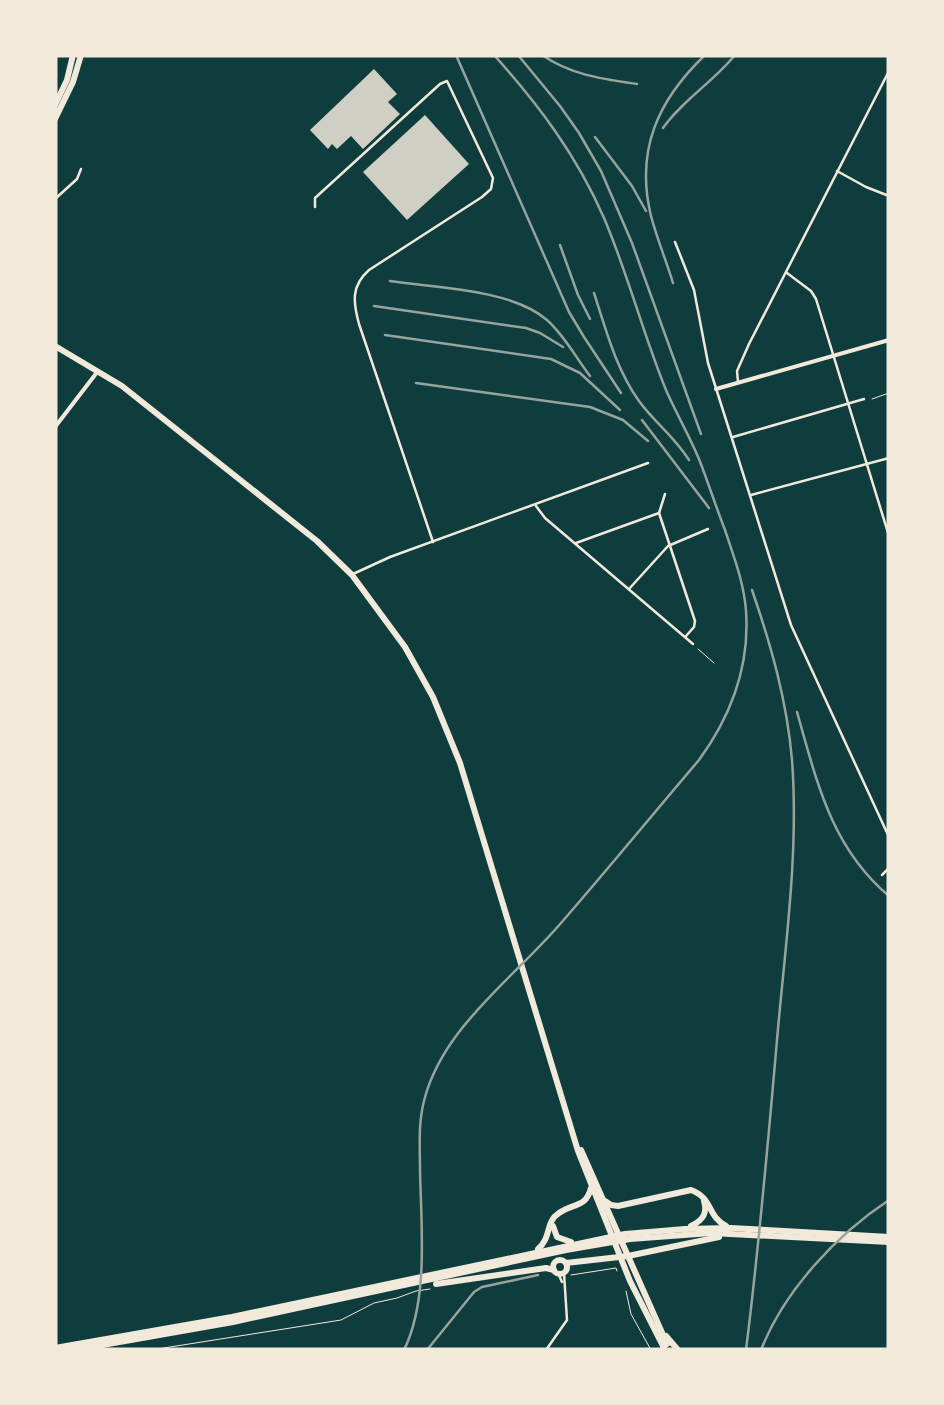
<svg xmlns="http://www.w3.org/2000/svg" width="944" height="1405" viewBox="0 0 944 1405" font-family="Rubik,sans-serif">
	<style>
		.building { fill: #cfcfc3 }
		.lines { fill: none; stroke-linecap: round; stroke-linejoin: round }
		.path { stroke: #f1e9da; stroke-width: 1 }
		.minor { stroke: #f1e9da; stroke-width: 2.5 }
		.secondary { stroke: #f1e9da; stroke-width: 4 }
		.trunk { stroke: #f1e9da; stroke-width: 6 }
		.rail { stroke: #97a49c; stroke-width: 2.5 }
	</style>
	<rect width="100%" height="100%" fill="#0f3d3e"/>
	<g class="building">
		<polygon points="374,69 397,94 388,102 400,114 363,149 351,136 337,149 332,144 328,149 310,130"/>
		<polygon points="425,115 469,164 407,220 363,172"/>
	</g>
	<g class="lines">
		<g class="path">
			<polyline points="872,399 889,393"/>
			<polyline points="698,649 714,663"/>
			<polyline points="571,1275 616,1268 617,1271"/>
			<polyline points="626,1291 631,1314 651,1350"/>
			<polyline points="151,1350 341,1320 374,1303 397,1298 416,1291 430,1289"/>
		</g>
		<g class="minor">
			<polyline points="837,171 866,187 889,196"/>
			<polyline points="55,199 77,179 81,169"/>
			<path d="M 315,207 L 315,198 L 440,84 L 447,81 L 493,178 L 491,189 L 482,197 L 369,270 C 351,286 353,302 359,324 L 433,542"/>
			<polyline points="675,242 694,290 708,363 791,625 889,837"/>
			<polyline points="787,273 811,291 816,299 889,536"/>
			<polyline points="738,382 737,371 749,344 889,71"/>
			<polyline points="733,437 864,399"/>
			<polyline points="751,495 889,458"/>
			<polyline points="536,506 545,518 693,644"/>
			<polyline points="659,513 695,621 694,627 686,636"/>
			<polyline points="576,543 659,513 665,494"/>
			<polyline points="353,574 390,557 648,463"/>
			<polyline points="629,589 668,546 708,529"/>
			<polyline points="882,875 889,868"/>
			<polyline points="558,1273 562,1282"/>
			<polyline points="546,1350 567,1320 564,1273"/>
		</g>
		<g class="secondary">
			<polyline points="716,389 889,340"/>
			<polyline points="55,427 98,371"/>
		</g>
		<g class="trunk">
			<polyline points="55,105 67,80 73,55"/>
			<polyline points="55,119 73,82 81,55"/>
			<polyline points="55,346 122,386 317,541 352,575 405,647 433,697 460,763 578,1151 630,1281 665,1350"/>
			<polyline points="581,1150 667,1344"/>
			<path d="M 605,1201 L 611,1205 L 618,1206 L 691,1190 C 713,1198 707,1216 726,1226"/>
			<polyline points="553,1226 557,1237 571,1242"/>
			<path d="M 691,1226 C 702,1221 708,1214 704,1201"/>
			<path d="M 538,1249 C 552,1237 545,1222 559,1213 C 573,1203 586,1208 591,1188"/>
			<circle cx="560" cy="1267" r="7"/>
			<polyline points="566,1263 628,1256 719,1237"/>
			<polyline points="436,1284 546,1268 554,1270"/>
			<polyline points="666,1336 678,1350"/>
			<polyline points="55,1348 232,1317 625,1234 685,1229 731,1228 889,1237"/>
			<polyline points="74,1350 233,1322 566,1250 630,1239 711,1233 889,1242"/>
		</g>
		<g class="rail">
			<polyline points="456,55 569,312 584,337 621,393"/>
			<polyline points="518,55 560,106 579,133 601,171 632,243 701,434"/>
			<path d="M 542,55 C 571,75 603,79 637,84"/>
			<path d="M 663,128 C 683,100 713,82 735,55"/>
			<polyline points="595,137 632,186 646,211"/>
			<polyline points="560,245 578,295 590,319"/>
			<path d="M 390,281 C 436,288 511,289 547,320 C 565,336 576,358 590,376"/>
			<path d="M 673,283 C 666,260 657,239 651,216 C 635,150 658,100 705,55"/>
			<path d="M 594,293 C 606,330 616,369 639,401 C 654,422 674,436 689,460"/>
			<polyline points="374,306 526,328 540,333 563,347"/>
			<polyline points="385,335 551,359 580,373 620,410"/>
			<polyline points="416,383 590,407 623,420 648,441"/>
			<polyline points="642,420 709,508"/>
			<path d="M 797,712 C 817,782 831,847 889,896"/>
			<path d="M 404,1350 C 429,1299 421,1225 420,1170 C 420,1147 418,1124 424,1101 C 442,1028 514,978 561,923 C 608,869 653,814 699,760 C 731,716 750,667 746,611 C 744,583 734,557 725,530 C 716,507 708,482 699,459 C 689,435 676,413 666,390 C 643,334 628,274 604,218 C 577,156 539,105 494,55"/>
			<polyline points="427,1350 474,1292 482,1287 538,1275"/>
			<path d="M 746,1350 C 759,1247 768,1144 777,1040 C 785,947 799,853 792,760 C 787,701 771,645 752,590"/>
			<path d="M 761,1350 C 784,1291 836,1235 889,1200"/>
		</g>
	</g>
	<rect width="944" height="1405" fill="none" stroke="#f1e9da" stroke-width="115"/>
</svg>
